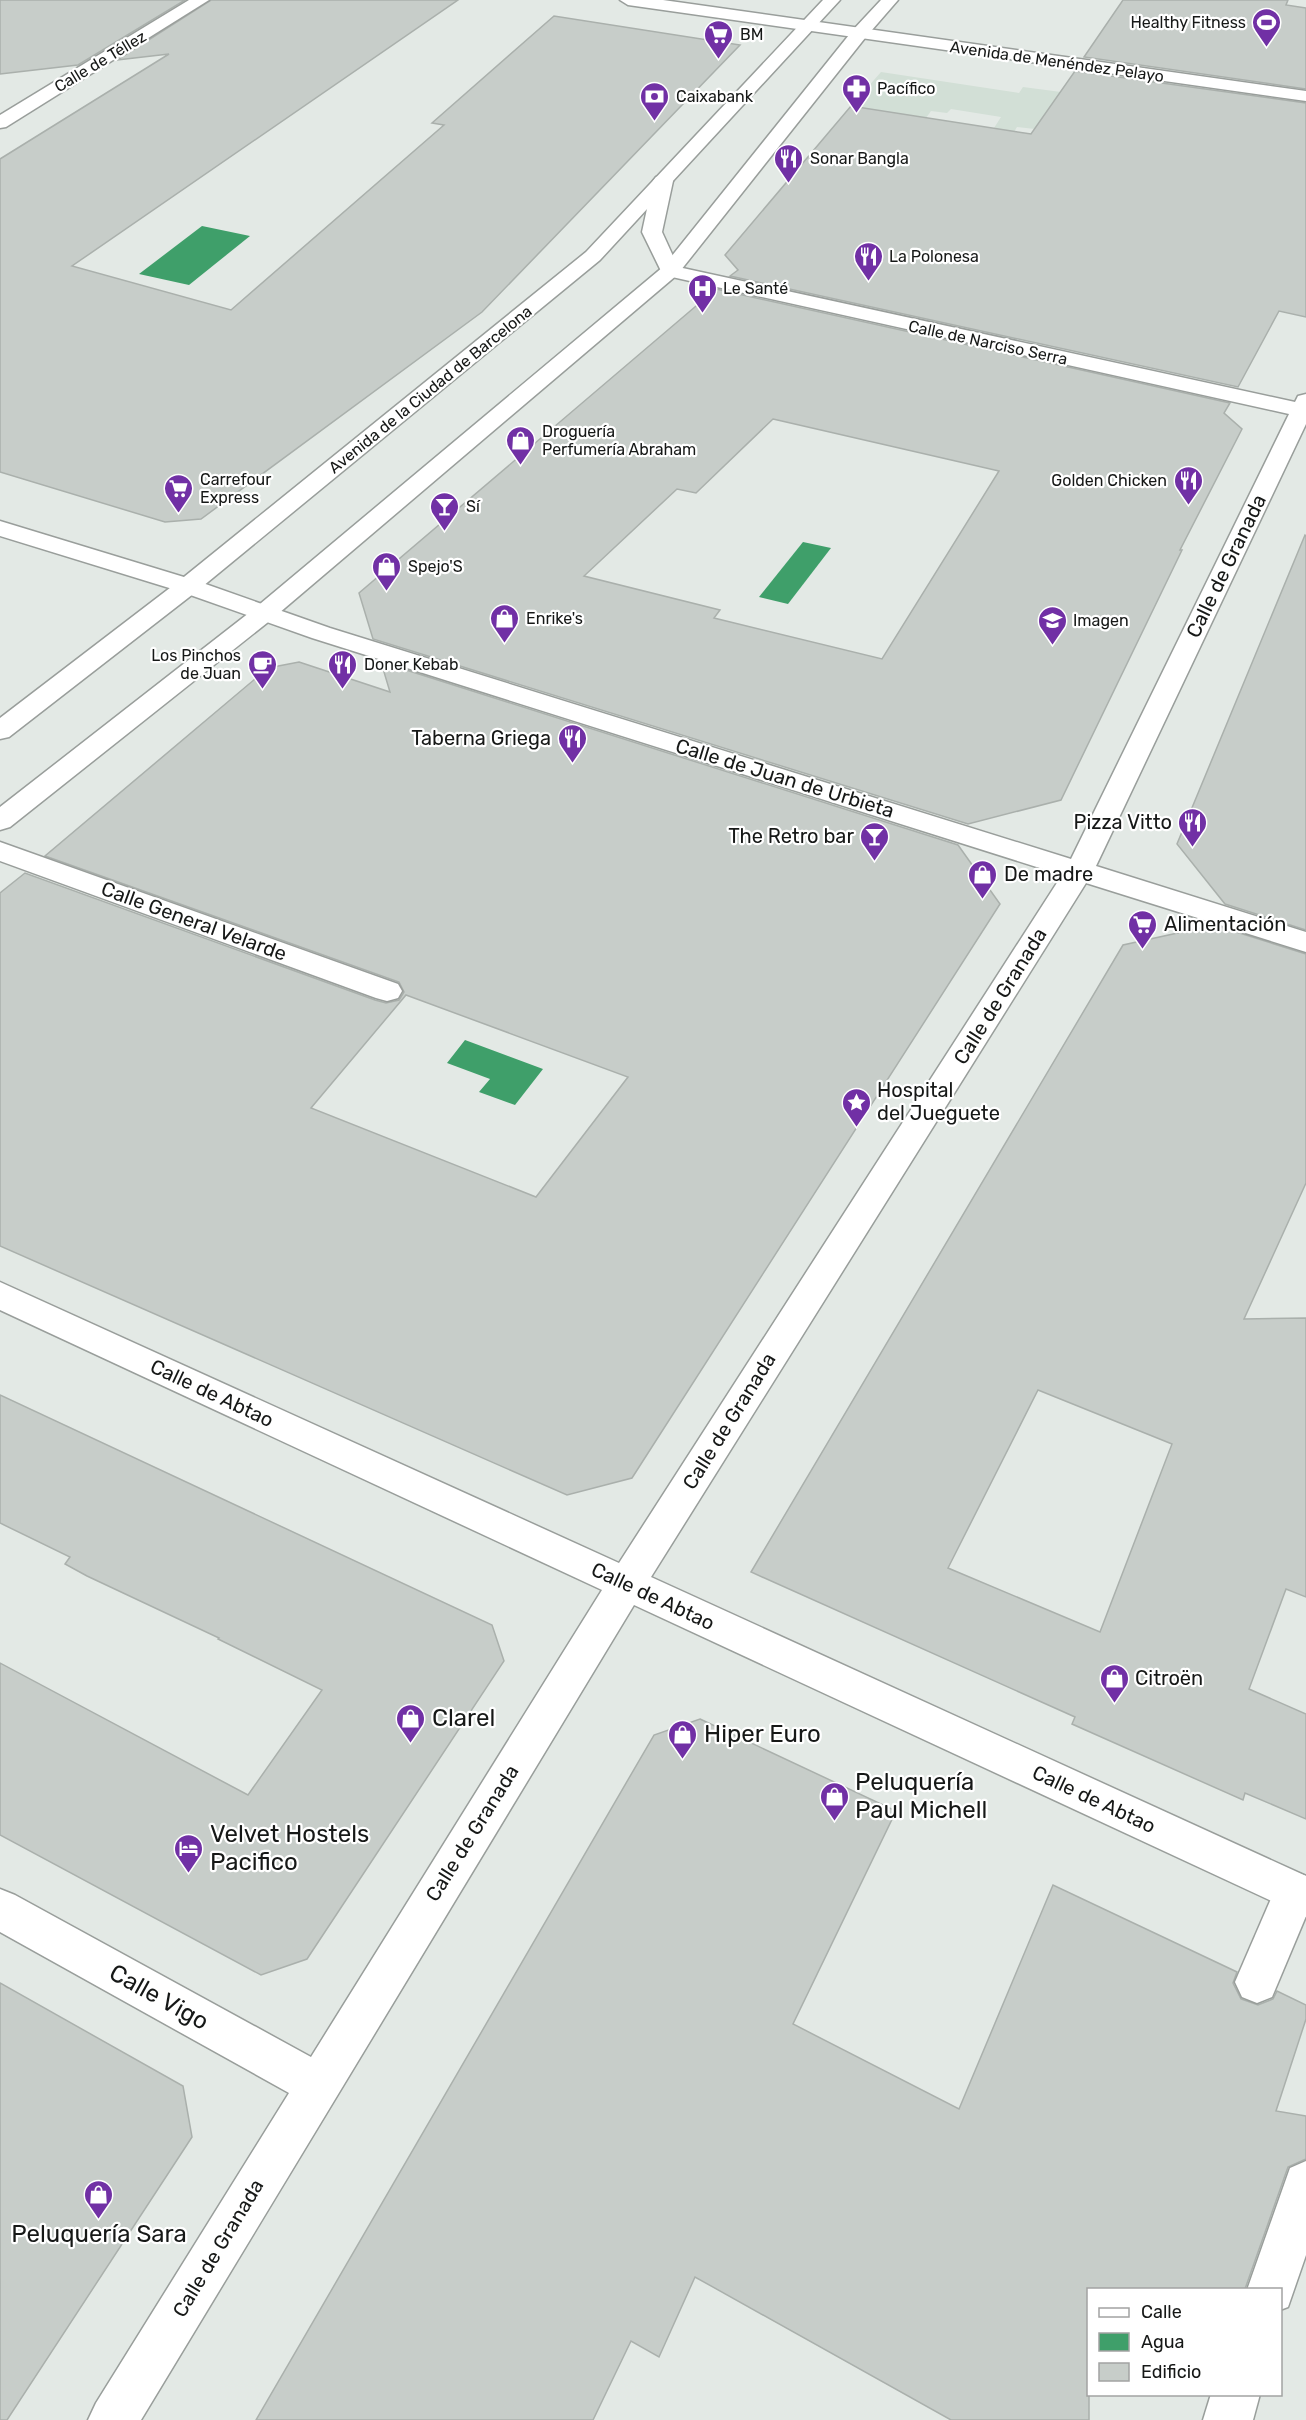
<svg xmlns="http://www.w3.org/2000/svg" width="1306" height="2420" viewBox="0 0 1306 2420" font-family="Rubik,sans-serif">
	<style>
		.built { fill: #d2dfd6 }
		.water { fill: #3f9f6a }
		.building { fill: #c7cdc9; stroke: #aab0ac; stroke-width: 1.5; fill-rule: evenodd }
		.lines { fill: none; stroke-linecap: round; stroke-linejoin: round }
		.lane-casing { stroke: #999e9b; stroke-width: 3 }
		.street-casing { stroke: #999e9b; stroke-width: 3 }
		.secondary-casing { stroke: #999e9b; stroke-width: 3 }
		.primary-casing { stroke: #999e9b; stroke-width: 3 }
		.lane { fill: #fff; fill-rule: evenodd }
		.street { fill: #fff; fill-rule: evenodd }
		.secondary { fill: #fff; fill-rule: evenodd }
		.primary { fill: #fff; fill-rule: evenodd }
		.labels { text-anchor: middle; stroke-width: 4.5; stroke-linejoin: round; paint-order: stroke }
		.far-poi-label { font-size: 16px; fill: #161817; stroke: #fff; text-anchor: start }
		.far-street-label { font-size: 16px; fill: #161817; stroke: #fff }
		.street-label { font-size: 20px; fill: #161817; stroke: #fff }
		.poi-label { font-size: 20px; fill: #161817; stroke: #fff; text-anchor: start }
		.near-poi-label { font-size: 24px; fill: #161817; stroke: #fff; text-anchor: start }
		.near-street-label { font-size: 24px; fill: #161817; stroke: #fff }
	</style>
	<rect width="100%" height="100%" fill="#e3e9e5"/>
	<polygon class="built" points="881,72 1019,93 1023,87 1061,92 1035,129 1017,127 1014,132 994,128 1001,117 951,109 947,113 931,111 926,118 851,106"/>
	<g class="water">
		<polygon points="202,226 250,236 189,285 139,274"/>
		<polygon points="803,542 831,548 788,604 759,597"/>
		<polygon points="465,1040 543,1069 515,1105 479,1092 490,1079 447,1063"/>
	</g>
	<g class="building">
		<polygon points="0,0 185,0 78,65 0,74"/>
		<polygon points="211,0 458,0 72,266 231,310 444,125 432,123 554,16 740,45 482,312 201,519 165,522 0,472 0,159 169,54 117,60"/>
		<polygon points="1123,0 1288,0 1286,5 1306,8 1306,89 1084,57"/>
		<polygon points="1075,71 1306,103 1306,317 1279,311 1238,387 730,276 738,270 725,255 851,106 1031,134"/>
		<path d="M 716,289 L 1230,403 L 1224,413 L 1242,429 L 1180,550 L 1182,550 L 1061,800 L 968,824 L 373,639 L 359,593 ZM 773,419 L 999,471 L 882,659 L 714,618 L 720,610 L 584,576 L 677,489 L 696,493 Z"/>
		<polygon points="1305,535 1306,536 1306,930 1225,904 1177,844"/>
		<path d="M 299,662 L 390,692 L 381,662 L 958,845 L 1000,904 L 632,1478 L 567,1495 L 0,1246 L 0,893 L 25,873 L 375,1000 L 386,1003 L 399,1000 L 404,992 L 399,982 L 45,856 L 268,668 ZM 406,995 L 628,1077 L 536,1197 L 311,1108 Z"/>
		<path d="M 1214,925 L 1306,954 L 1306,1183 L 1244,1319 L 1306,1318 L 1306,1597 L 1286,1589 L 1249,1689 L 1306,1714 L 1306,1819 L 1245,1793 L 1243,1800 L 1072,1724 L 1075,1717 L 751,1572 L 1123,945 ZM 1038,1390 L 1172,1444 L 1100,1632 L 948,1568 Z"/>
		<polygon points="0,1395 492,1625 504,1661 307,1959 261,1975 0,1835 0,1663 248,1795 322,1690 218,1639 219,1638 87,1576 65,1564 70,1557 0,1523"/>
		<polygon points="700,1719 896,1811 793,2024 959,2109 1053,1885 1237,1972 1233,1983 1241,1999 1258,2005 1273,1999 1277,1991 1306,2005 1306,2019 1276,2111 1306,2116 1306,2159 1288,2167 1245,2289 1089,2289 1089,2420 951,2420 695,2277 659,2357 631,2341 593,2420 256,2420 654,1735"/>
		<polygon points="0,1983 183,2086 192,2137 7,2420 0,2420"/>
	</g>
	<g class="lines">
		<defs>
			<g id="lane">
				<polygon points="1295,1872 1306,1876 1306,1916 1272,1997 1257,2003 1242,1997 1235,1982 1280,1878"/>
				<polygon points="1306,2161 1306,2255 1288,2307 1280,2310 1280,2290 1247,2290 1290,2168"/>
				<polygon points="1211,2394 1260,2394 1253,2420 1203,2420"/>
			</g>
			<g id="street">
				<polygon points="189,0 209,0 6,127 0,128 0,115"/>
				<polygon points="663,175 670,177 673,181 662,232 678,267 1295,402 1298,396 1306,394 1306,424 1096,866 1306,932 1306,952 1086,883 651,1577 1306,1876 1306,1917 634,1605 141,2420 88,2420 96,2403 289,2093 0,1932 0,1889 15,1895 311,2057 602,1590 0,1310 0,1282 619,1563 1062,875 312,638 179,591 0,536 0,521 197,581 330,628 1071,859 1289,414 663,275 642,232 653,181 656,177"/>
				<polygon points="0,842 398,984 402,991 398,998 387,1001 376,998 0,861"/>
			</g>
			<polygon id="secondary" points="620,0 663,0 1306,91 1306,101 628,5"/>
			<g id="primary">
				<polygon points="823,0 840,0 600,260 197,591 9,737 0,739 0,718 179,581 586,252"/>
				<polygon points="881,0 898,0 865,38 677,275 272,619 10,827 0,830 0,807 254,609 663,267 853,30"/>
			</g>
		</defs>
		<use href="#lane" class="lane-casing"/>
		<use href="#street" class="street-casing"/>
		<use href="#secondary" class="secondary-casing"/>
		<use href="#primary" class="primary-casing"/>
		<use href="#lane" class="lane"/>
		<use href="#street" class="street"/>
		<use href="#secondary" class="secondary"/>
		<use href="#primary" class="primary"/>
	</g>
	<defs>
		<symbol id="stadium-pin" viewBox="-11 -11 22 30"><path d="M0 17L-7.5 6A9.5 9.5 0 1 1 7.5 6Z" fill="#7130a5" stroke="#fff"/><path d="M0-5a6.5 5 0 1 0 0 10a6.5 5 0 1 0 0-10ZM-3.5-1.8h7v3.6h-7Z" fill="#fff"/></symbol>
		<symbol id="supermarket-pin" viewBox="-11 -11 22 30"><path d="M0 17L-7.5 6A9.5 9.5 0 1 1 7.5 6Z" fill="#7130a5" stroke="#fff"/><path d="M-6-5.5h2.5l.6 2H6L4.5 2H-2.5L-4.4-4H-6ZM-1.5 3.2a1.3 1.3 0 1 0 .1 0ZM3 3.2a1.3 1.3 0 1 0 .1 0Z" fill="#fff"/></symbol>
		<symbol id="pharmacy-pin" viewBox="-11 -11 22 30"><path d="M0 17L-7.5 6A9.5 9.5 0 1 1 7.5 6Z" fill="#7130a5" stroke="#fff"/><path d="M-2-6h4v4h4v4h-4v4h-4v-4h-4v-4h4Z" fill="#fff"/></symbol>
		<symbol id="bank-pin" viewBox="-11 -11 22 30"><path d="M0 17L-7.5 6A9.5 9.5 0 1 1 7.5 6Z" fill="#7130a5" stroke="#fff"/><path d="M-6-4H6V4H-6ZM0-2.3a2.3 2.3 0 1 0 0 4.6a2.3 2.3 0 1 0 0-4.6Z" fill="#fff"/></symbol>
		<symbol id="restaurant-pin" viewBox="-11 -11 22 30"><path d="M0 17L-7.5 6A9.5 9.5 0 1 1 7.5 6Z" fill="#7130a5" stroke="#fff"/><path d="M-5-6h1v4h1v-4h1v4h1v-4h1v5L-1.5 .5V6h-2V.5L-5-1ZM5-6V6H3V1.5H1.5Q1.5-4 5-6Z" fill="#fff"/></symbol>
		<symbol id="hospital-pin" viewBox="-11 -11 22 30"><path d="M0 17L-7.5 6A9.5 9.5 0 1 1 7.5 6Z" fill="#7130a5" stroke="#fff"/><path d="M-5-5h3v3.5h4V-5h3V5h-3V1.5h-4V5h-3Z" fill="#fff"/></symbol>
		<symbol id="shop-pin" viewBox="-11 -11 22 30"><path d="M0 17L-7.5 6A9.5 9.5 0 1 1 7.5 6Z" fill="#7130a5" stroke="#fff"/><path d="M-5-2.5h2.3a2.7 3.5 0 0 1 5.4 0H5L5.5 6h-11ZM-1.5-2.5h3a1.5 2.3 0 0 0-3 0Z" fill="#fff"/></symbol>
		<symbol id="bar-pin" viewBox="-11 -11 22 30"><path d="M0 17L-7.5 6A9.5 9.5 0 1 1 7.5 6Z" fill="#7130a5" stroke="#fff"/><path d="M-6-5H6L.8 .8V4.5H3.5V6h-7V4.5H-.8V.8Z" fill="#fff"/></symbol>
		<symbol id="school-pin" viewBox="-11 -11 22 30"><path d="M0 17L-7.5 6A9.5 9.5 0 1 1 7.5 6Z" fill="#7130a5" stroke="#fff"/><path d="M0-5L7-2L0 1L-7-2ZM-4 1L0 2.5L4 1V4Q0 6-4 4Z" fill="#fff"/></symbol>
		<symbol id="cafe-pin" viewBox="-11 -11 22 30"><path d="M0 17L-7.5 6A9.5 9.5 0 1 1 7.5 6Z" fill="#7130a5" stroke="#fff"/><path d="M-5.5-4.5H6V0H3Q3 3.5 0 3.5H-2.5Q-5.5 3.5-5.5 0ZM3-3.2v2h1.7v-2ZM-6 4.5H4V6H-6Z" fill="#fff"/></symbol>
		<symbol id="sight-pin" viewBox="-11 -11 22 30"><path d="M0 17L-7.5 6A9.5 9.5 0 1 1 7.5 6Z" fill="#7130a5" stroke="#fff"/><path d="M0-6L1.8-2.2L6-1.7L2.9 1.2L3.7 5.4L0 3.3L-3.7 5.4L-2.9 1.2L-6-1.7L-1.8-2.2Z" fill="#fff"/></symbol>
		<symbol id="hotel-pin" viewBox="-11 -11 22 30"><path d="M0 17L-7.5 6A9.5 9.5 0 1 1 7.5 6Z" fill="#7130a5" stroke="#fff"/><path d="M-6-4.5h1.5V1H6V5H4.5V3h-9V5H-6ZM-4 0a1.8 1.8 0 1 1 3.6 0ZM.5 0V-2.5h3Q6-2.5 6 0Z" fill="#fff"/></symbol>
	</defs>
	<g fill-rule="evenodd">
		<use href="#stadium-pin" x="1250" y="6" width="33" height="45"/>
		<use href="#supermarket-pin" x="702" y="18" width="33" height="45"/>
		<use href="#pharmacy-pin" x="840" y="72" width="33" height="45"/>
		<use href="#bank-pin" x="638" y="80" width="33" height="45"/>
		<use href="#restaurant-pin" x="772" y="142" width="33" height="45"/>
		<use href="#restaurant-pin" x="852" y="240" width="33" height="45"/>
		<use href="#hospital-pin" x="686" y="272" width="33" height="45"/>
		<use href="#shop-pin" x="504" y="424" width="33" height="45"/>
		<use href="#restaurant-pin" x="1172" y="464" width="33" height="45"/>
		<use href="#supermarket-pin" x="162" y="472" width="33" height="45"/>
		<use href="#bar-pin" x="428" y="490" width="33" height="45"/>
		<use href="#shop-pin" x="370" y="550" width="33" height="45"/>
		<use href="#shop-pin" x="488" y="602" width="33" height="45"/>
		<use href="#school-pin" x="1036" y="604" width="33" height="45"/>
		<use href="#cafe-pin" x="246" y="648" width="33" height="45"/>
		<use href="#restaurant-pin" x="326" y="648" width="33" height="45"/>
		<use href="#restaurant-pin" x="556" y="722" width="33" height="45"/>
		<use href="#restaurant-pin" x="1176" y="806" width="33" height="45"/>
		<use href="#bar-pin" x="858" y="820" width="33" height="45"/>
		<use href="#shop-pin" x="966" y="858" width="33" height="45"/>
		<use href="#supermarket-pin" x="1126" y="908" width="33" height="45"/>
		<use href="#sight-pin" x="840" y="1086" width="33" height="45"/>
		<use href="#shop-pin" x="1098" y="1662" width="33" height="45"/>
		<use href="#shop-pin" x="394" y="1702" width="33" height="45"/>
		<use href="#shop-pin" x="666" y="1718" width="33" height="45"/>
		<use href="#shop-pin" x="818" y="1780" width="33" height="45"/>
		<use href="#hotel-pin" x="172" y="1832" width="33" height="45"/>
		<use href="#shop-pin" x="82" y="2178" width="33" height="45"/>
	</g>
	<g class="labels">
		<g class="far-poi-label">
			<text x="1246" y="28" text-anchor="end">Healthy Fitness</text>
			<text x="740" y="40">BM</text>
			<text x="877" y="94">Pacífico</text>
			<text x="676" y="102">Caixabank</text>
			<text x="810" y="164">Sonar Bangla</text>
			<text x="889" y="262">La Polonesa</text>
			<text x="723" y="294">Le Santé</text>
			<text x="542" y="437">Droguería<tspan x="542" dy="18">Perfumería Abraham</tspan></text>
			<text x="200" y="485">Carrefour<tspan x="200" dy="18">Express</tspan></text>
			<text x="1167" y="486" text-anchor="end">Golden Chicken</text>
			<text x="466" y="512">Sí</text>
			<text x="408" y="572">Spejo'S</text>
			<text x="526" y="624">Enrike's</text>
			<text x="1073" y="626">Imagen</text>
			<text x="241" y="661" text-anchor="end">Los Pinchos<tspan x="241" dy="18">de Juan</tspan></text>
			<text x="364" y="670">Doner Kebab</text>
		</g>
		<g class="far-street-label">
			<text transform="translate(100 61) rotate(-31)" y="6">Calle de Téllez</text>
			<text transform="translate(1057 61) rotate(8)" y="6">Avenida de Menéndez Pelayo</text>
			<text transform="translate(988 342) rotate(12)" y="6">Calle de Narciso Serra</text>
			<text transform="translate(430 389) rotate(-39)" y="6">Avenida de la Ciudad de Barcelona</text>
		</g>
		<g class="street-label">
			<text transform="translate(1226 566) rotate(-64)" y="7">Calle de Granada</text>
			<text transform="translate(785 778) rotate(17)" y="7">Calle de Juan de Urbieta</text>
			<text transform="translate(194 921) rotate(20)" y="7">Calle General Velarde</text>
			<text transform="translate(1000 996) rotate(-58)" y="7">Calle de Granada</text>
			<text transform="translate(212 1393) rotate(25)" y="7">Calle de Abtao</text>
			<text transform="translate(729 1421) rotate(-58)" y="7">Calle de Granada</text>
			<text transform="translate(653 1596) rotate(25)" y="7">Calle de Abtao</text>
			<text transform="translate(1094 1799) rotate(25)" y="7">Calle de Abtao</text>
			<text transform="translate(472 1833) rotate(-58)" y="7">Calle de Granada</text>
			<text transform="translate(218 2248) rotate(-59)" y="7">Calle de Granada</text>
		</g>
		<g class="poi-label">
			<text x="551" y="745" text-anchor="end">Taberna Griega</text>
			<text x="1172" y="829" text-anchor="end">Pizza Vitto</text>
			<text x="854" y="843" text-anchor="end">The Retro bar</text>
			<text x="1004" y="881">De madre</text>
			<text x="1164" y="931">Alimentación</text>
			<text x="877" y="1097">Hospital<tspan x="877" dy="23">del Jueguete</tspan></text>
			<text x="1135" y="1685">Citroën</text>
		</g>
		<g class="near-poi-label">
			<text x="432" y="1726">Clarel</text>
			<text x="704" y="1742">Hiper Euro</text>
			<text x="855" y="1790">Peluquería<tspan x="855" dy="28">Paul Michell</tspan></text>
			<text x="210" y="1842">Velvet Hostels<tspan x="210" dy="28">Pacifico</tspan></text>
			<text x="99" y="2242" text-anchor="middle">Peluquería Sara</text>
		</g>
		<g class="near-street-label">
			<text transform="translate(159 1997) rotate(29)" y="8">Calle Vigo</text>
		</g>
	</g>
	<rect x="1087" y="2288" width="195" height="108" fill="#ffffff" stroke="#a2a3a2" stroke-width="1.5"/>
	<rect x="1099" y="2308" width="30" height="9" fill="#ffffff" stroke="#a2a3a2" stroke-width="1.5"/>
	<text x="1141" y="2318" font-size="18" fill="#161817">Calle</text>
	<rect x="1099" y="2333" width="30" height="18" fill="#3f9f6a" stroke="#a2a3a2" stroke-width="1.5"/>
	<text x="1141" y="2348" font-size="18" fill="#161817">Agua</text>
	<rect x="1099" y="2363" width="30" height="18" fill="#c7cdc9" stroke="#a2a3a2" stroke-width="1.5"/>
	<text x="1141" y="2378" font-size="18" fill="#161817">Edificio</text>
</svg>
